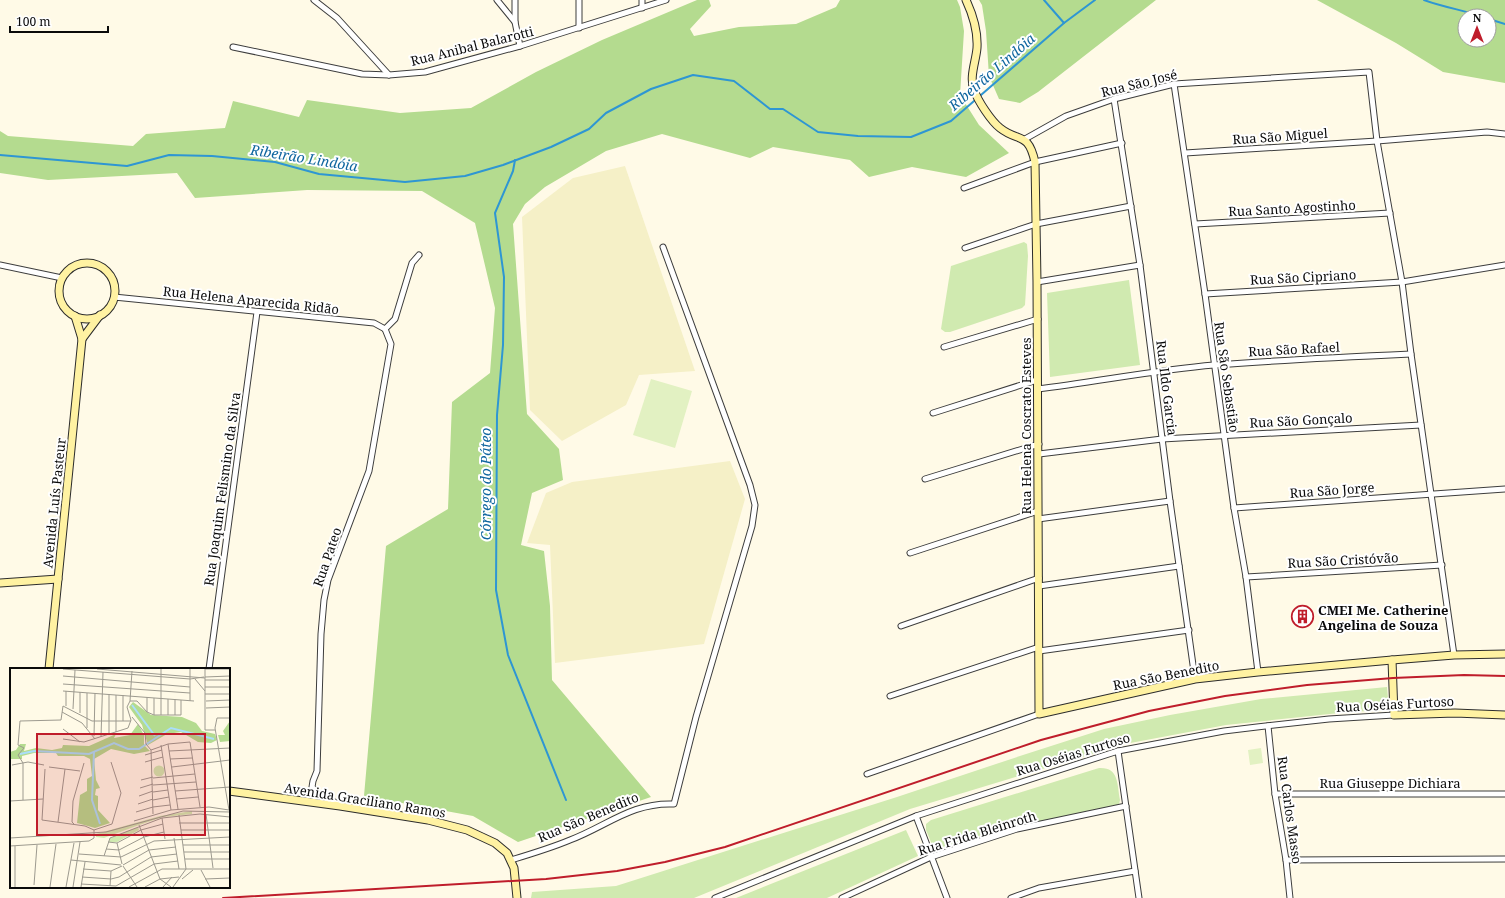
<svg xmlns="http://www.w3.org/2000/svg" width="1505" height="898" viewBox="0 0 1505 898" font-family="'Noto Serif',serif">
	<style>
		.farmland { fill: #f5f0c7 }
		.green { fill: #d0eab0 }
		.forest { fill: #b4db8f; fill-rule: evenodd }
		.pitch { fill: #e2f1c2 }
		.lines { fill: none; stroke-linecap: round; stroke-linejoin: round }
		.stream { stroke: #2e96d3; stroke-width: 2 }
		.street-casing { stroke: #3d3d3d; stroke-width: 7 }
		.secondary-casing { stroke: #2c2c2c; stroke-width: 9 }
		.street { stroke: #fff; stroke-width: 5 }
		.secondary { stroke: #fff2a2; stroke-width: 7 }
		.rail { stroke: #bf1d2b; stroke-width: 2 }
		.labels { text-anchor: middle; stroke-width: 4; stroke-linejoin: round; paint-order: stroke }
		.street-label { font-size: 13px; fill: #0a0a0a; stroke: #fff }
		.poi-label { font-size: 13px; font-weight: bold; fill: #0a0a0a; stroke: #fff; text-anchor: start }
		.water-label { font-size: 14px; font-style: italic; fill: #10669f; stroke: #fff }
		.inset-river { fill: none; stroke: #aadef9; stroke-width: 2 }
		.inset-road { fill: none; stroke: #9d9a8f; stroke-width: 1 }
		.view { fill: #bf1d2b; fill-opacity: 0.15; stroke: #bf1d2b; stroke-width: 2 }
		.inset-edge { fill: none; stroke: #0a0a0a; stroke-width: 2 }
	</style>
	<rect width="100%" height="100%" fill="#fffae7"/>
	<g class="farmland">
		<polygon points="625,166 695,371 639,375 626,405 562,441 530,410 522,217 573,178"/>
		<polygon points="730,461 745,499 704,644 555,663 550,545 527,543 546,493 572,482"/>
	</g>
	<g class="green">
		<polygon points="1024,242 1027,244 1028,256 1025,305 1022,308 950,332 945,332 941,329 951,266"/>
		<polygon points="1129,280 1140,365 1050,377 1047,293"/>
		<polygon points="1387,687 1389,710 1349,712 1226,725 1125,744 910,809 694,898 531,898 532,892 616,886 897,797 1023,755 1104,729 1170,715 1261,699"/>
		<path d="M 1099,768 C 1119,767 1117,784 1120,800 L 1119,804 L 1113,807 L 1010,827 L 940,849 L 933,847 L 926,830 L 926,824 L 931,820 Z"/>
		<polygon points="906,830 918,856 827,898 736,898"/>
	</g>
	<g class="forest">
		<polygon points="697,0 709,0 711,6 690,29 694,36 739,27 796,24 836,7 840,0 957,0 960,7 964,31 960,95 979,125 1009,153 966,177 912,167 869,177 850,160 773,147 750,158 662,134 606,151 545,187 525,204 513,224 527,414 559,449 563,480 532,493 521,545 544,551 550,606 552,680 651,797 518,842 473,816 364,796 386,546 448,509 452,402 490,373 495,308 475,223 422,191 307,190 195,198 177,173 48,180 0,173 0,131 8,136 133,146 146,134 225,128 233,101 299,117 307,100 400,113 471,108 536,72 602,40"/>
		<polygon points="979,0 1156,0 1038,92 1020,103 999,99 989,76 986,31 982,5"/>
		<path d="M 1317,0 L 1505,0 L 1505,83 L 1443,72 L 1396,43 ZM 1465,16 L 1489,16 L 1489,40 L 1465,40 Z"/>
	</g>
	<g class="pitch">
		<polygon points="651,379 692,391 675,448 633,435"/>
		<polygon points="1261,748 1263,763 1250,765 1248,750"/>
	</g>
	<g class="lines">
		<g class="stream">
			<polyline points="1044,0 1064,23"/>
			<path d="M 1424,0 C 1443,7 1462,10 1481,16"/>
			<polyline points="1489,19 1505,24"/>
			<polyline points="0,155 127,166 169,155 212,156 275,162 319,174 405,182 465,176 503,165 551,147 589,129 606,113 651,89 693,75 734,81 770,109 783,109 818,132 858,136 911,137 951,121 1064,23 1095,0"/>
			<polyline points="515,160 513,171 495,213 504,277 503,345 497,415 496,590 508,655 566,800"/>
		</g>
		<defs>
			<g id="street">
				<polyline points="314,0 337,18 389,75"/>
				<polyline points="497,0 515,22 520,46"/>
				<polyline points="642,0 642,8"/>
				<polyline points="515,22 515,0"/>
				<polyline points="579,28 579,0"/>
				<polyline points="233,47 362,74 389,75 425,72 520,46 666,0"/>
				<polyline points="1174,84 1205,294 1234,508 1246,577 1258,672"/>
				<polyline points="1114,99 1140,265 1170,501 1195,679"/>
				<polyline points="1025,139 1066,116 1114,99 1174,84 1369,72 1377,141 1402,282 1411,354 1454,655"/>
				<polyline points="1185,153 1377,141 1487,132 1505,134"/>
				<polyline points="964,188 1035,162 1122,143"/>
				<polyline points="1195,224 1390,213"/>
				<polyline points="965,248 1036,224 1131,206"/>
				<polyline points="0,265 62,278"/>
				<polyline points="1037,282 1140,265"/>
				<polyline points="1205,294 1402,282 1505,265"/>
				<polyline points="114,297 374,323 385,329"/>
				<polyline points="385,329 395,319 412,263 419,255"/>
				<polyline points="944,347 1038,319"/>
				<path d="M 1037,389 C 1096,382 1155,370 1214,365 C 1280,360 1345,357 1411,354"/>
				<polyline points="933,413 1037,380"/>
				<polyline points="1039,454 1162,439 1421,425"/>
				<polyline points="925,479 1039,444"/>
				<polyline points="1234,508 1505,489"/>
				<polyline points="1038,519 1170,501"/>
				<polyline points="910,553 1038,511"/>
				<polyline points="1246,577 1442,565"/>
				<polyline points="1039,586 1179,566"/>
				<polyline points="901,626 1039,578"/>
				<polyline points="1039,651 1189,630"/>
				<polyline points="209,669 257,312"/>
				<polyline points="890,696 1039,647"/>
				<polyline points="1268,726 1275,794 1286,860 1290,898"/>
				<polyline points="1118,751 1139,898"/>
				<polyline points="867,774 1039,714"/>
				<polyline points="1275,794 1505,794"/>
				<polyline points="338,804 318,793 312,787 313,781 317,771 321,634 324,600 328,580 369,471 391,344 385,329"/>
				<polyline points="916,816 947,898"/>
				<path d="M 511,860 C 531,854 551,848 570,840 C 607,826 632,802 674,804 L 696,717 L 752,526 L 755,505 L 750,485 L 663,247"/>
				<polyline points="1286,860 1505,859"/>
				<polyline points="715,898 916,816 1118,751 1224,731 1257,727 1329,719 1394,715"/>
				<polyline points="842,898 931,857 1017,829 1126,806"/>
				<polyline points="1011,898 1039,888 1135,871"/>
			</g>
			<g id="secondary">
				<path d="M 966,0 C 973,15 978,31 977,48 C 976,61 969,77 974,90 C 978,101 991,121 1000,128 C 1019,143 1028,131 1035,162 L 1037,282 L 1039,714 L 1195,679 L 1258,672 L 1392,660 L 1454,655 L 1505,654"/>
				<circle cx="87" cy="291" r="28"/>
				<polyline points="82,339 100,315"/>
				<polyline points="0,583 58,579"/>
				<polyline points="1392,660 1394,715 1455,713 1505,715"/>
				<polyline points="49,669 82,339 75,316"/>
				<polyline points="229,791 340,806 428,820 467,830 495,843 507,853 514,868 517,898"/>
			</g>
		</defs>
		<use href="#street" class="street-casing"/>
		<use href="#secondary" class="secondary-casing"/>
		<use href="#street" class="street"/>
		<use href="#secondary" class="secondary"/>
		<polyline class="rail" points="223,898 546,879 617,871 665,862 725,847 1041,740 1149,711 1225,696 1307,685 1393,678 1464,675 1505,676"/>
	</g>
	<defs>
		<symbol id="building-ring" viewBox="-11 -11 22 22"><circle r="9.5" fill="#fff" stroke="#bf1d2b" stroke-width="1.5"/><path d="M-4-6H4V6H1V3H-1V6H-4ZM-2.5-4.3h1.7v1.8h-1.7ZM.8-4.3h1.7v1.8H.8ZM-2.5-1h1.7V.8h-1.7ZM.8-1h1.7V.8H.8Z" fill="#bf1d2b"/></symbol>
	</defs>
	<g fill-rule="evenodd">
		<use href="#building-ring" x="1290" y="604" width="25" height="25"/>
	</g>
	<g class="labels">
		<g class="street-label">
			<text transform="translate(472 46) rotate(-14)" y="5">Rua Anibal Balarotti</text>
			<text transform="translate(1139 83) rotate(-14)" y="5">Rua São José</text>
			<text transform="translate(1280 136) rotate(-4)" y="5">Rua São Miguel</text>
			<text transform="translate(1292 208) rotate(-3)" y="5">Rua Santo Agostinho</text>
			<text transform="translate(1303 277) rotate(-3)" y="5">Rua São Cipriano</text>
			<text transform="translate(251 300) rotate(6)" y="5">Rua Helena Aparecida Ridão</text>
			<text transform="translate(1294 349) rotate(-3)" y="5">Rua São Rafael</text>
			<text transform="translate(1227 377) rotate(82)" y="5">Rua São Sebastião</text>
			<text transform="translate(1167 388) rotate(83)" y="5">Rua Ildo Garcia</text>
			<text transform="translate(1301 420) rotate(-3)" y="5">Rua São Gonçalo</text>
			<text transform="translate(1026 426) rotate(-90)" y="5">Rua Helena Coscrato Esteves</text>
			<text transform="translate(222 489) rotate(-82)" y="5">Rua Joaquim Felismino da Silva</text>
			<text transform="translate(1332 490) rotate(-4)" y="5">Rua São Jorge</text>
			<text transform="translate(54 503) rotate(-84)" y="5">Avenida Luís Pasteur</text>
			<text transform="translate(327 557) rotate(-71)" y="5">Rua Pateo</text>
			<text transform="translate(1343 560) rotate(-3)" y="5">Rua São Cristóvão</text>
			<text transform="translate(1166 675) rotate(-11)" y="5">Rua São Benedito</text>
			<text transform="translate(1395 704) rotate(-3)" y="5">Rua Oséias Furtoso</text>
			<text transform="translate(1073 754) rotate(-17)" y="5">Rua Oséias Furtoso</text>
			<text x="1390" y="788">Rua Giuseppe Dichiara</text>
			<text transform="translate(365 800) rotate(9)" y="5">Avenida Graciliano Ramos</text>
			<text transform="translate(1290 810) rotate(82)" y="5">Rua Carlos Masso</text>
			<text transform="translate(588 817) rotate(-23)" y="5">Rua São Benedito</text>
			<text transform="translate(977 833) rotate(-17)" y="5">Rua Frida Bleinroth</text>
		</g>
		<g class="poi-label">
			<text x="1318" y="615">CMEI Me. Catherine<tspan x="1318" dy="15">Angelina de Souza</tspan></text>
		</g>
		<g class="water-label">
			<text transform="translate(992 72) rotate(-41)" y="5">Ribeirão Lindóia</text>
			<text transform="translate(304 158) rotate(9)" y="5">Ribeirão Lindóia</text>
			<text transform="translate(486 484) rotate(-90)" y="5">Córrego do Páteo</text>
		</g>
	</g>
	<g transform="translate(10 668)">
		<rect width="220" height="220" fill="#fffae7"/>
		<path d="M143.5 103a5.5 5.5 0 1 1 11 0a5.5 5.5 0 1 1-11 0ZM 182,143 L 182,146 L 153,149 L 129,157 L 94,170 L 86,169 L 86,166 L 150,148 ZM 128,159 L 129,162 L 107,174 L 99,174 L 100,170 Z" fill="#d0eab0"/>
		<path d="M 123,34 L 141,47 L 172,49 L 186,55 L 192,63 L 205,66 L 207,72 L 201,75 L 188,74 L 171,64 L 157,66 L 138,77 L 132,57 L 119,39 ZM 220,53 L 220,73 L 210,74 L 208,67 L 215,67 L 213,63 ZM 128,56 L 134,67 L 134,77 L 140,83 L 124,86 L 101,81 L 84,91 L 86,112 L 90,120 L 86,121 L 85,127 L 88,128 L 88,142 L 100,155 L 85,160 L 67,155 L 70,127 L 77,123 L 77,111 L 82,108 L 80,91 L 74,88 L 48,88 L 46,85 L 24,85 L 12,88 L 12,91 L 0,91 L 0,84 L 6,82 L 10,76 L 16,76 L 14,83 L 26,80 L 42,82 L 52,80 L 53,77 L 79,78 L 106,66 L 104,70 L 120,67 Z" fill="#b4db8f"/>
		<path class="inset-river" d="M 122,37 L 145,68M 84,84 L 82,132 L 90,156M 10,86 L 24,83 L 79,86 L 104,75 L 118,81 L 129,81 L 161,60 L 204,71"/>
		<path class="inset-road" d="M 53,1 L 180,11 L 194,9M 87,1 L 195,10M 195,1 L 195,62 L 205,62M 195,1 L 220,1M 53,8 L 180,19M 195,9 L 220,8M 185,11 L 195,23M 195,12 L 220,12M 53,16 L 180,25M 195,19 L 220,19M 53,23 L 184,33M 195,26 L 220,26M 120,33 L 127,33 L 137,44 L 144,47 L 171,47 L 171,32M 180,33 L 180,1M 196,33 L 220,32M 56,38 L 56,23M 196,40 L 220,39M 63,41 L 65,2M 52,44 L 72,55 L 85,71M 137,44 L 137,29M 70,45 L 70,24M 144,47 L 144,30M 151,47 L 151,1M 158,47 L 158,31M 165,47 L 165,31M 122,49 L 135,65 L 136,76 L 141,82M 113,53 L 113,27M 77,60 L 77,25M 53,61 L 70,74M 106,64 L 106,27M 99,67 L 99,26M 84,68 L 85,25M 91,69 L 93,4M 53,71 L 74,74 L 118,60 L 121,52 L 117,39 L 120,33 L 122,3M 158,76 L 168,141M 151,77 L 161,142M 141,82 L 158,76 L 180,74 L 190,139M 141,82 L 143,146M 159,83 L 220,80M 135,87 L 152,82M 160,91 L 182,90M 135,94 L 153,89M 2,97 L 18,94 L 34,97M 39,99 L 70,103M 162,99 L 220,92M 35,101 L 32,152 L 75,158 L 84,162M 143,110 L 185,106M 131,112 L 143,109M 143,117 L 186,114M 130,120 L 143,116M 165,123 L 220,119M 143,124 L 158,122M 129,128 L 143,123M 166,131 L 188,129M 13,132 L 13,95 L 8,87 L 14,80 L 8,77 L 10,53 L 51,52 L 53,38 L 82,53 L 121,53M 143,132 L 159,129M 0,133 L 33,131M 128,136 L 143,131M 143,139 L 160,137M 219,142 L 205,60 L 207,50 L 220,50M 126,144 L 143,139M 196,146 L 203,200M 152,150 L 155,171M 124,153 L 161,142 L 199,139 L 219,142M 48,154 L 55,101M 169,155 L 220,155M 64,156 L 62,154 L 63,133 L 74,95M 129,157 L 150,211 L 161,219M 84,162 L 102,156 L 111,125 L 101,94M 171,162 L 220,162M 0,170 L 96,164 L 173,143 L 220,144M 164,170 L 169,201M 98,174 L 107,175 L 131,162 L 153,156M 107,175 L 112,196M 173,177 L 220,177M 0,178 L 79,173 L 84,170 L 84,162M 5,178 L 5,219M 96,181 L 109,182 L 134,169 L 154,164M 174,184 L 220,184M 69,186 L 111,189 L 144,173 L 220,169M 94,188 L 100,170 L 152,150 L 190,146 L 220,149M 175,191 L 220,191M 61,192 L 111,197M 113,197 L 139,182 L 166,179M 113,198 L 127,219M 73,201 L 101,203 L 112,198M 191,202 L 200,219M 72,209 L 101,211 L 109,209 L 141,189 L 167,186M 172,211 L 183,202M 195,211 L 220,210M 71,216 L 106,218 L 144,196 L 168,193M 24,217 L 27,177M 100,218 L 101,203M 40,219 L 46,176M 56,219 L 64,175M 63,219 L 70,174M 71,219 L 75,194M 119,219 L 152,201 L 220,201M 135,219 L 150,211 L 169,209M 153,219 L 162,209M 163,219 L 176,201 L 169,147"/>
		<path class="view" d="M 27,66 L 195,66 L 195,167 L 27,167 Z"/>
		<rect width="220" height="220" class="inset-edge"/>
	</g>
	<g transform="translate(1477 28)"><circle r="19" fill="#ffffff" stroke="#9d9d9d"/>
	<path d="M0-3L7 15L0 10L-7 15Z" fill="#bf1d2b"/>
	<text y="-6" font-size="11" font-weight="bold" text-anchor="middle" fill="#0a0a0a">N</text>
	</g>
	<path d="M10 26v6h98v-6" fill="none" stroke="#0a0a0a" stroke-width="2"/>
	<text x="16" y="26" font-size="12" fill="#0a0a0a" stroke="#ffffff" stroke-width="3" paint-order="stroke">100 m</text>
</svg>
